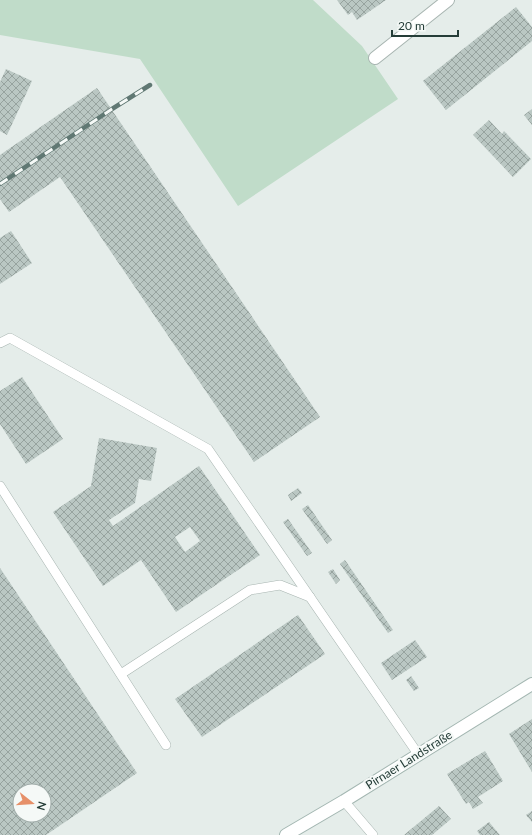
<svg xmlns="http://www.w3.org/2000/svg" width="532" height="835" viewBox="0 0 532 835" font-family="Lato,sans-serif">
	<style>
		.grass { fill: #c0dcc9 }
		.building { fill: url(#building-cross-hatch); fill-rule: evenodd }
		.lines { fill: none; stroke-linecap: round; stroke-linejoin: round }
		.lane-casing { stroke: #a8b5b1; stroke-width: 10 }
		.street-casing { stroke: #a8b5b1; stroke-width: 14 }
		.secondary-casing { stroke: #a4b7b2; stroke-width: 14 }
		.lane { stroke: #fff; stroke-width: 9 }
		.street { stroke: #fff; stroke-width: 12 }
		.secondary { stroke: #fff; stroke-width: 12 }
		.rail-casing { stroke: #607873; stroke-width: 4.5 }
		.rail { stroke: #f5f9f7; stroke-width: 3; stroke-dasharray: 9; stroke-linecap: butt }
		.labels { text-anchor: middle; stroke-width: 4; stroke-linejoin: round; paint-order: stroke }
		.street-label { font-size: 12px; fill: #253d38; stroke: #f5f9f7 }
	</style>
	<defs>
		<pattern id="building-cross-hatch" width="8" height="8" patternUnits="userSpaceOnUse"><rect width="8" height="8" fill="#bac7c3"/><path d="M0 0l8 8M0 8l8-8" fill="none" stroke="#97a39f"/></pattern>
	</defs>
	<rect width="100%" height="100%" fill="#e5edea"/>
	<polygon class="grass" points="0,0 313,0 362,46 398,99 238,206 140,59 0,35"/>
	<g class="building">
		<polygon points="337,0 386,0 357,20 352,12 348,15"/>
		<polygon points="516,7 532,27 532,41 446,110 423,81"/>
		<polygon points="6,69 32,81 7,135 0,131 0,82"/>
		<polygon points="97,88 320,417 254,462 60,177 9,212 0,199 0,155"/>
		<polygon points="532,109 532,125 524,115"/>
		<polygon points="489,120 502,134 504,131 531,159 513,177 473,135"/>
		<polygon points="11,231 32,263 0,284 0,238"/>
		<polygon points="22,377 63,439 26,464 0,424 0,391"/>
		<path d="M 99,438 L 157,448 L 151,481 L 139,479 L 135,503 L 109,520 L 113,526 L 199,466 L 260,555 L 176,612 L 141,560 L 103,586 L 53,512 L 91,486 ZM 190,527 L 200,541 L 185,552 L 175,537 Z"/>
		<polygon points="298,488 302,493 291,501 288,495"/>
		<polygon points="308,505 332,540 327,544 302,509"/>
		<polygon points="288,519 312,553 307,556 283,522"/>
		<polygon points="345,560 393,630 388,633 340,564"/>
		<path d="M 0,568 L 137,773 L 46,835 L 0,835 ZM 20,791 L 44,791 L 44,815 L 20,815 Z"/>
		<polygon points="333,569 340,580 336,584 328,572"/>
		<polygon points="298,615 325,654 202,737 175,699"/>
		<polygon points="415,640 427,657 392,680 381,663"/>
		<polygon points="411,676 419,688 414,691 406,680"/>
		<polygon points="532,719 532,772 509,734"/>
		<polygon points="485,751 503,781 478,797 483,803 473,809 469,802 466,804 447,774"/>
		<polygon points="439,806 451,819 432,835 404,835"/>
		<polygon points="532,811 532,822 526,815"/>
		<polygon points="489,822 500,835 480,835 477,831"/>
	</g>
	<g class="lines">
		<defs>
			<g id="lane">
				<polyline points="0,343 10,338 208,449 418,754"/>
				<polyline points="0,486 166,745"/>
				<polyline points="121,674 250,590 280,585 310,597"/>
				<polyline points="344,801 373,835"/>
			</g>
			<polyline id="street" points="375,58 448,0"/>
			<polyline id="secondary" points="286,835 344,801 532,684"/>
		</defs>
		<use href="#lane" class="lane-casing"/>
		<use href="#street" class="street-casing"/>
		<use href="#secondary" class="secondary-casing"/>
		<use href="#lane" class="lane"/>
		<use href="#street" class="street"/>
		<use href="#secondary" class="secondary"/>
		<defs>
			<polyline id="rail" points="0,184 112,109 150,85"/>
		</defs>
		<use href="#rail" class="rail-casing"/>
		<use href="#rail" class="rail"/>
	</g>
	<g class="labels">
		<g class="street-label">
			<text transform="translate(409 760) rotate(-32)" y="4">Pirnaer Landstraße</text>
		</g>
	</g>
	<g transform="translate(32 803) rotate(107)"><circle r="19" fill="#f5f9f7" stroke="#a2aeab"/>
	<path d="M0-3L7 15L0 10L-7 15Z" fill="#e69069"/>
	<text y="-6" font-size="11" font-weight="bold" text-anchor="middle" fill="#253d38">N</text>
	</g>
	<path d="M392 30v6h66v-6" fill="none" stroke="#253d38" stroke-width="2"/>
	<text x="398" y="30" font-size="12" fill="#253d38" stroke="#f5f9f7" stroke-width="3" paint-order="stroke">20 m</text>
</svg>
